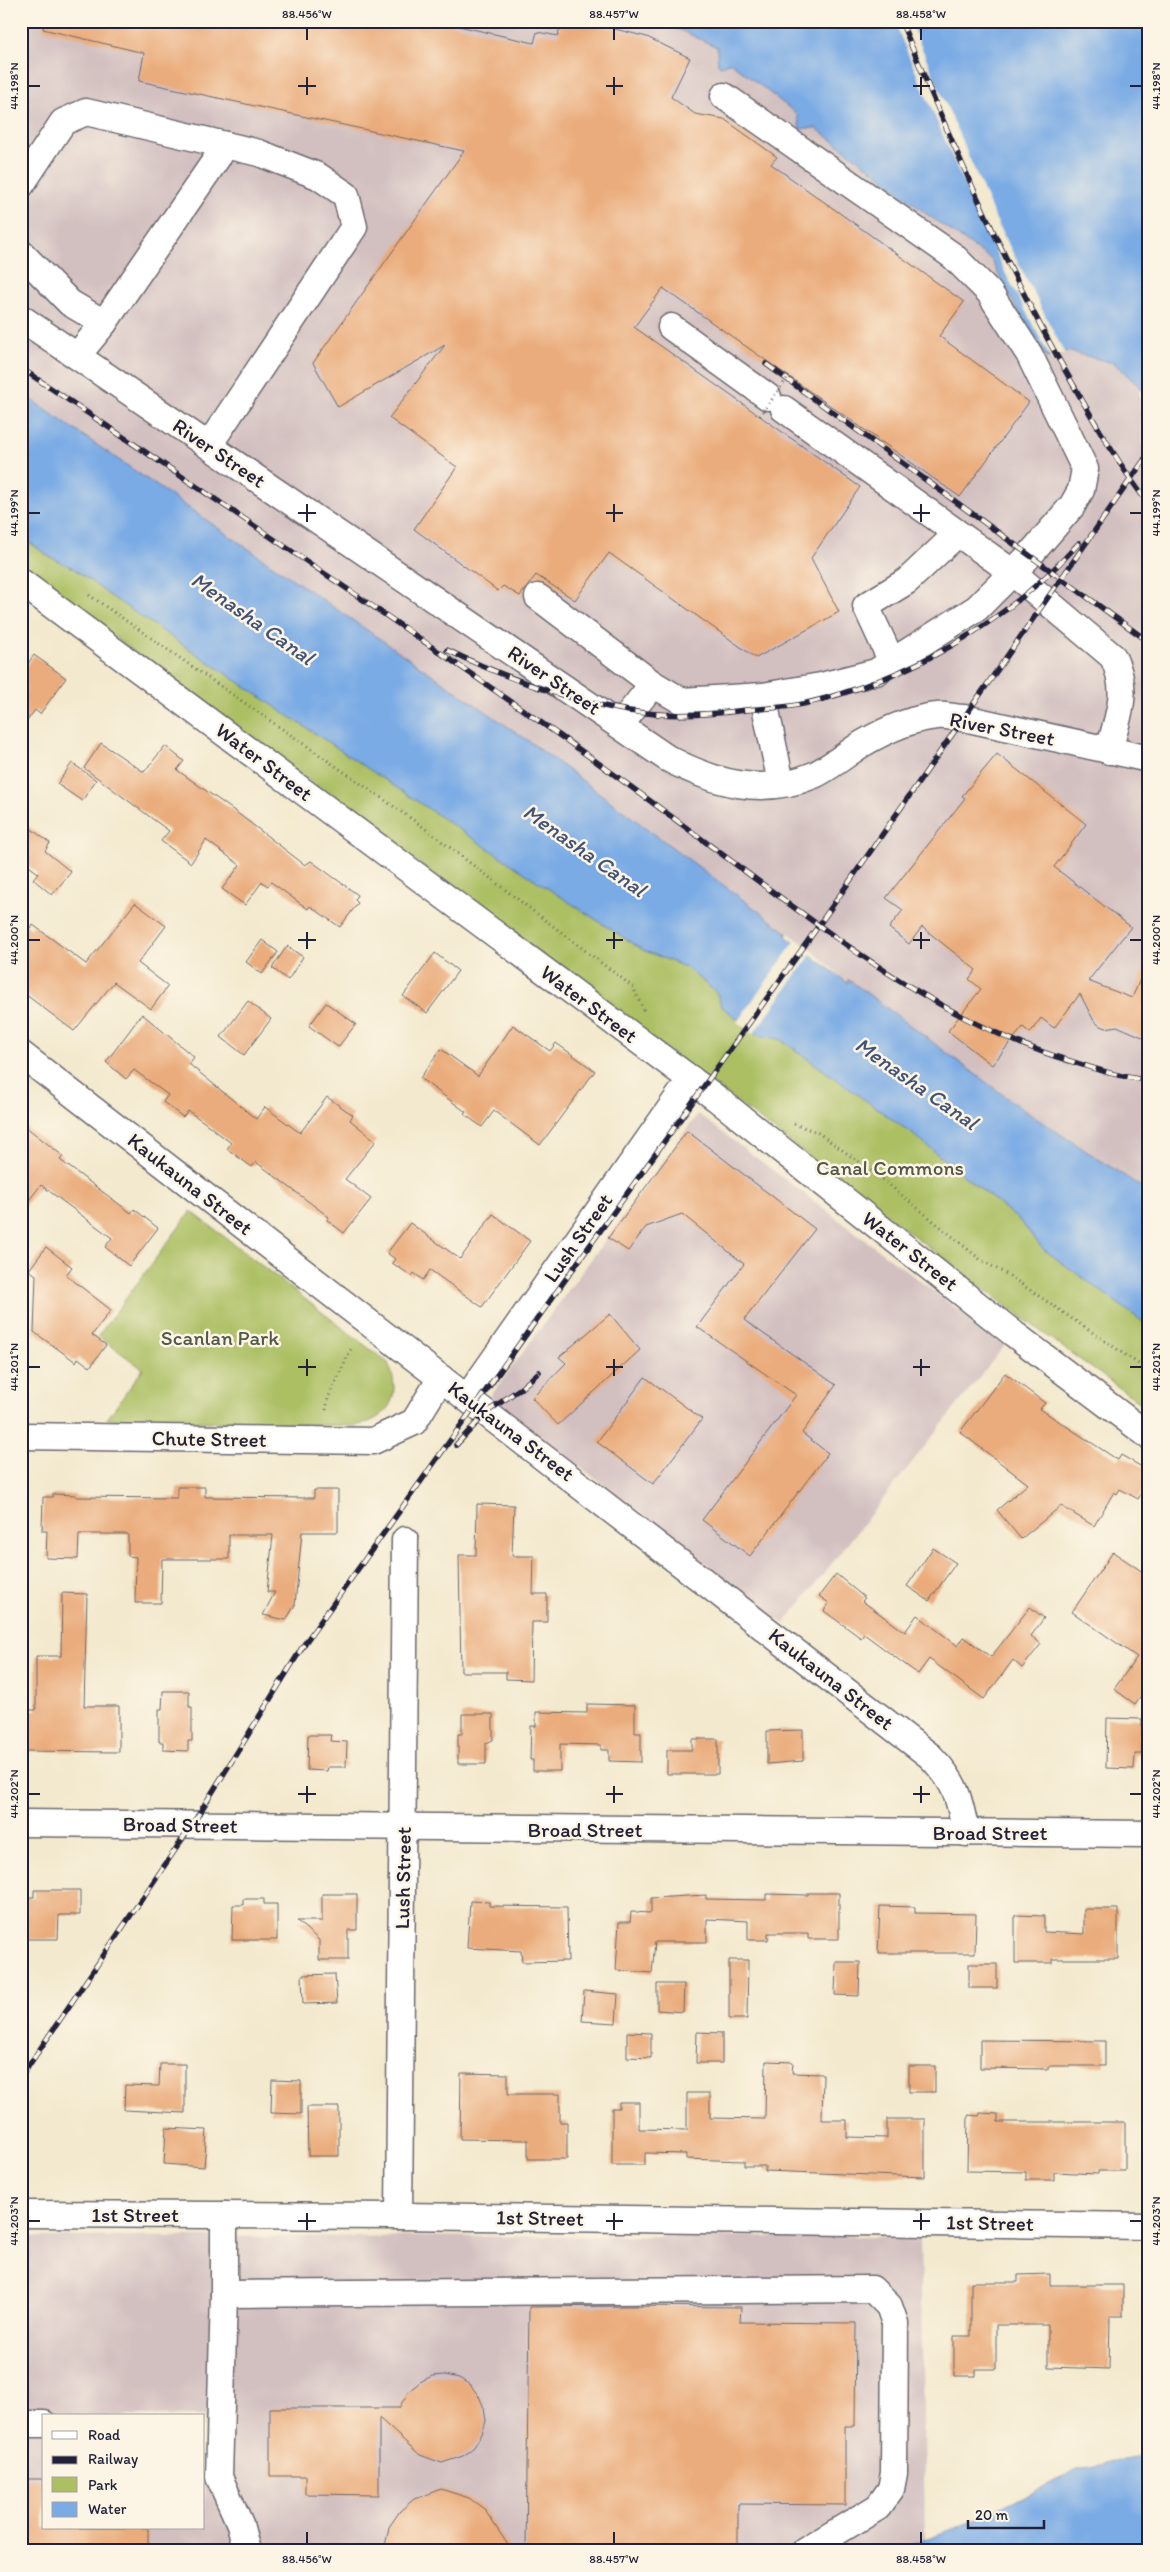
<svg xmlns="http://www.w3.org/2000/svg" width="1170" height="2572" viewBox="0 0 1170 2572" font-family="Itim,sans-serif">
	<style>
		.industrial { fill: #d2bfc0; fill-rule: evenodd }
		.green { fill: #acbf63; stroke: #67704f }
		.water { fill: #7aabe5; stroke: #4e6690 }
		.pier { fill: #f3e9ce }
		.building { fill: #eaac7c }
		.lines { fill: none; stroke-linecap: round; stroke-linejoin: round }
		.minor-casing { stroke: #6b686e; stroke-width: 29 }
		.path { stroke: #6b686e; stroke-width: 3; stroke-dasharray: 1 4; stroke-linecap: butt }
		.minor { stroke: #fff; stroke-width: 26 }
		.rail-casing { stroke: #22223b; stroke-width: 5.5 }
		.rail { stroke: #fcf5e5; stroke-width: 4; stroke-dasharray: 11; stroke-linecap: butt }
		.path-bridge { stroke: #6b686e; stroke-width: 3; stroke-dasharray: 1 4; stroke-linecap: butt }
		.ticks { fill: none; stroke: #22223b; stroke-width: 2 }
		.labels { text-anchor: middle; stroke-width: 5; stroke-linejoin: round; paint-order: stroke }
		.street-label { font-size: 21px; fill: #22223b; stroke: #fcf5e5 }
		.park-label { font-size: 21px; fill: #525949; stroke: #fcf5e5 }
		.water-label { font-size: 22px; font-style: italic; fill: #415276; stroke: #fcf5e5 }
		.neatline { fill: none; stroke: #22223b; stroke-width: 2 }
		.ticks-label { font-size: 12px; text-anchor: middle; fill: #22223b }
	</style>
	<rect width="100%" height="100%" fill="#fcf5e5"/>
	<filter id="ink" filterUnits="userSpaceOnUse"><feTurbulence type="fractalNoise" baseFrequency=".02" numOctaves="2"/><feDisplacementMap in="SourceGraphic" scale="10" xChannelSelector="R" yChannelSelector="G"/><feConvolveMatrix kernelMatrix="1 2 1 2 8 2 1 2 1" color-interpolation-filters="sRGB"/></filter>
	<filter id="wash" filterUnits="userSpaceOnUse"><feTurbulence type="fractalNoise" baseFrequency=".0096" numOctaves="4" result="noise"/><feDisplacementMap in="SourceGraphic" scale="20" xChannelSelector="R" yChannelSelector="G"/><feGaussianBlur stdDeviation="1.12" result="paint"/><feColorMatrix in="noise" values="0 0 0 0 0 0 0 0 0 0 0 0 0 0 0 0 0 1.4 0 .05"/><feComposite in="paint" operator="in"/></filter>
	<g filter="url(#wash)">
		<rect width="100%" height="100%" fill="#f3e9ce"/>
		<g class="industrial">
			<polygon points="21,21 645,21 678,29 717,47 722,66 730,62 797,114 798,124 805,130 816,128 883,178 925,213 991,259 1010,297 1066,351 1114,363 1139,386 1149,525 1149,1192 1022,1109 849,984 813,951 526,739 21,393"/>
			<polygon points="698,1114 1005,1345 784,1624 490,1397"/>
			<path d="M 920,2236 L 925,2539 L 901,2551 L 21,2551 L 21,2237 ZM 44,2416 L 204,2416 L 204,2528 L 44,2528 Z"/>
		</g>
		<g class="green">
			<polygon points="21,536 50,557 73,568 109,595 298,722 549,889 643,950 685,967 717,993 721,1006 759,1035 780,1039 910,1132 1020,1221 1043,1249 1149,1326 1149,1409 1040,1331 368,824 21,568"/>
			<path d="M 191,1211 L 388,1363 C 403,1396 389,1420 354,1426 L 107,1419 L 143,1369 L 98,1336 Z"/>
		</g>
		<g class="water">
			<polygon points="645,21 1149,21 1149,401 1139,386 1114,363 1067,351 1047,358 1010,297 991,259 925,213 883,178 816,128 800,129 797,114 730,62 721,66 718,64 717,47 678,29"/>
			<polygon points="21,393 526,739 788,933 786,936 848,983 848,979 1022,1109 1149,1192 1149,1326 1043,1249 1020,1221 910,1132 780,1039 759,1036 721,1006 717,993 685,967 643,950 549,889 298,722 109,595 73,568 50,557 21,536"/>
			<polygon points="1149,2455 1149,2551 901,2551 925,2539 981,2518 1079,2469"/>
		</g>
		<g class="pier">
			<polygon points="894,21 910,21 997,222 1065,354 1051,359 1006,274 964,184"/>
			<polygon points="796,940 813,952 753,1034 737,1022"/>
		</g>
		<g id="blocks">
			<g class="building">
				<polygon points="44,21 437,21 534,43 537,32 558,36 561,21 583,21 647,37 690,58 671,97 695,114 724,119 777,157 771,164 964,302 939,336 1029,402 960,497 663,288 634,327 860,487 811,558 839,612 756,658 609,553 575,600 536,575 520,596 503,586 498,591 414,529 457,467 389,418 445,345 338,407 313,363 464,151 139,81 144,53 43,29"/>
				<polygon points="34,655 66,678 40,714 35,710 21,729 21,673"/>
				<polygon points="101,743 144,772 165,746 184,761 177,770 236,812 305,865 311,861 358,895 355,900 358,903 340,927 310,906 308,909 271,882 268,886 262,882 245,905 222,889 240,865 206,840 191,863 161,841 169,831 84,768"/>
				<polygon points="997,754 1086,824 1054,867 1131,927 1088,981 1132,998 1149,959 1149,1040 1117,1026 1106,1028 1100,1026 1094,1021 1080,994 1054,1028 1041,1018 1030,1033 1023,1027 992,1065 948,1031 981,989 969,979 976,970 922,927 909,944 889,928 903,910 886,898 965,798 962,796"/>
				<polygon points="72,763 96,780 82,801 57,784"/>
				<polygon points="21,821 50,843 45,851 71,872 52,895 33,879 38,873 21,860"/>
				<polygon points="135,903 166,926 138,963 168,986 151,1009 114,982 74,1031 21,991 21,921 31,929 33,925 86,964"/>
				<polygon points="262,940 278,952 262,974 246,962"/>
				<polygon points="287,946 303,957 288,980 272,968"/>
				<polygon points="435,953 458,971 427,1013 403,996"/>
				<polygon points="248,1001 271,1019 244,1055 221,1037"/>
				<polygon points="326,1003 356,1024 338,1047 309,1026"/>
				<polygon points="142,1014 194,1057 189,1064 256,1119 265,1107 300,1133 327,1097 353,1115 350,1120 376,1141 345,1179 371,1199 344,1233 327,1220 329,1217 256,1162 252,1167 227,1149 231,1143 204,1122 188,1111 183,1117 163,1102 168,1095 134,1070 126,1079 106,1062"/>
				<polygon points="513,1025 550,1051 556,1043 595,1071 540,1145 494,1111 482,1127 464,1114 466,1112 420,1078 441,1049 478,1076"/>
				<polygon points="21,1123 63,1156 60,1160 131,1213 134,1209 158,1228 129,1266 105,1247 112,1238 41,1185 21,1210"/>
				<polygon points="687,1131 815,1229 744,1320 836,1385 802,1433 828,1453 750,1556 702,1520 796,1395 697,1327 744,1264 682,1214 646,1227 628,1251 608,1238"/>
				<polygon points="493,1214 530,1241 482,1307 430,1270 423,1280 414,1273 412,1276 392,1263 395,1259 387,1253 410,1223 460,1259"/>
				<polygon points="46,1247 72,1267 66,1275 111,1310 92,1335 106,1345 90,1367 78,1358 76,1362 34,1332 36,1275 29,1270"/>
				<polygon points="610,1314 640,1350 558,1425 532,1398 566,1363 559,1357"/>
				<polygon points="1005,1373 1045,1403 1040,1409 1118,1460 1121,1455 1149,1471 1149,1480 1138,1499 1120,1489 1117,1494 1114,1492 1094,1526 1061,1506 1021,1539 997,1510 1028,1484 960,1432"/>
				<polygon points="645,1377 702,1419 653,1484 597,1442"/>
				<polygon points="177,1487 205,1487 205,1497 314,1498 314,1490 338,1490 338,1532 302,1532 295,1605 286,1620 263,1615 275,1592 267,1592 273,1535 229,1535 229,1559 162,1559 161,1603 135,1603 136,1557 128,1556 128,1534 79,1534 78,1559 46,1558 47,1531 42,1531 43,1497 53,1497 53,1494 76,1495 76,1497 177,1498"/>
				<polygon points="477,1504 514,1505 512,1556 534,1556 533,1594 547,1594 547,1622 532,1622 531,1680 506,1679 506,1672 461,1672 459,1555 476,1555"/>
				<polygon points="933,1548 956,1563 929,1601 907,1586"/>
				<polygon points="1113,1552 1149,1576 1149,1684 1135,1704 1114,1689 1137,1657 1072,1612"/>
				<polygon points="836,1574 865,1598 862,1601 905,1632 917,1615 958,1646 964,1637 991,1657 1030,1607 1044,1618 1031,1636 1041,1644 1022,1668 1013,1660 984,1699 929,1659 918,1674 864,1634 861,1638 824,1611 829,1603 819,1596"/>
				<polygon points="62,1593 87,1594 84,1706 119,1706 119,1752 23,1751 24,1710 36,1710 36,1656 61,1656"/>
				<polygon points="163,1691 189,1691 189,1707 192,1707 192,1741 188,1741 188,1751 163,1750 163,1742 159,1742 159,1709 162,1709"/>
				<polygon points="587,1704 635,1705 635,1733 641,1733 641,1762 609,1761 609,1750 601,1750 601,1745 560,1744 560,1771 533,1771 533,1760 530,1760 531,1726 536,1726 536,1712 587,1713"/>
				<polygon points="462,1714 493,1714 493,1740 486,1743 486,1764 458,1764 458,1734 462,1734"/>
				<polygon points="1107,1718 1142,1719 1142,1754 1135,1754 1134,1769 1106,1768"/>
				<polygon points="803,1730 803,1761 767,1764 767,1731"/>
				<polygon points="308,1735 331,1735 330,1741 347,1742 346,1767 328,1767 327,1771 307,1770"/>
				<polygon points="692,1739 718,1739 718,1774 667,1774 667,1750 692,1750"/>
				<polygon points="34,1890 80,1890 80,1915 59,1915 58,1939 26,1939 26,1897 34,1897"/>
				<polygon points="808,1893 839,1893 839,1939 808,1939 808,1933 768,1933 768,1940 748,1940 748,1921 707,1919 707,1942 655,1942 652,1973 616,1970 619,1922 630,1922 631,1912 651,1913 651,1898 706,1895 706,1899 766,1900 766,1894 808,1895"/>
				<polygon points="322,1894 357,1894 357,1930 348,1930 348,1960 319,1960 319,1940 297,1921 322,1921"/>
				<polygon points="243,1899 264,1899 264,1904 277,1904 277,1940 232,1940 233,1905 243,1905"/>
				<polygon points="470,1901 489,1902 489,1906 567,1907 568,1961 522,1962 521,1951 467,1948"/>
				<polygon points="880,1906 915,1907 915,1913 976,1914 975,1953 878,1953"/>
				<polygon points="1084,1909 1118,1909 1118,1959 1053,1959 1053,1963 1015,1963 1015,1915 1044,1916 1044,1932 1084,1934"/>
				<polygon points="729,1960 748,1960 747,2019 729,2019"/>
				<polygon points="836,1962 860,1962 859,1996 835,1995"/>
				<rect x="969" y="1964" width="28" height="24"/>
				<polygon points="335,1974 337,2003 303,2004 302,1975"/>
				<polygon points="657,1984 684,1984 683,2012 657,2010"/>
				<polygon points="584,1991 618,1994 616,2023 582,2021"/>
				<polygon points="627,2032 651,2033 651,2058 627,2057"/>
				<polygon points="697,2032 722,2033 722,2063 696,2063"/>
				<polygon points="980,2040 1105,2041 1105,2066 1048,2066 1048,2069 980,2068"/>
				<polygon points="766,2061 793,2062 792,2073 823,2074 822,2120 847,2120 847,2137 887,2138 887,2119 925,2119 925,2177 765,2171 765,2166 744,2166 744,2161 686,2159 686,2154 645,2153 645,2165 612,2165 612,2108 619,2108 619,2102 639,2102 639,2129 687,2130 687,2093 710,2093 710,2118 765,2119"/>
				<polygon points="160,2064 185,2064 185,2113 124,2110 125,2085 159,2086"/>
				<rect x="909" y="2066" width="26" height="26"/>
				<polygon points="461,2073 508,2074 508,2094 560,2094 560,2122 567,2122 567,2159 528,2159 528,2140 460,2139"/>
				<polygon points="272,2080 301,2081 301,2114 271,2113"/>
				<polygon points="307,2107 339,2107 339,2156 308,2156"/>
				<polygon points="980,2113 998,2114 998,2122 1125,2122 1125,2171 1098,2171 1098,2174 1054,2172 1054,2180 1026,2180 1026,2172 967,2171 968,2115 979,2116"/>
				<polygon points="166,2128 207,2130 204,2167 164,2164"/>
				<polygon points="1050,2274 1050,2285 1123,2285 1123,2316 1110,2316 1109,2369 1048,2367 1048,2325 996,2325 996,2369 976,2369 976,2376 954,2376 954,2336 971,2336 971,2282 1018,2282 1018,2275"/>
				<polygon points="628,2306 741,2307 740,2322 856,2323 855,2426 845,2426 845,2505 738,2504 738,2551 526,2551 529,2307"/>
				<polygon points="445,2375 459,2378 470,2385 479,2396 484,2408 486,2421 482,2434 474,2447 463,2456 442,2463 420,2455 379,2418 379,2495 305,2494 305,2476 270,2476 270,2408 399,2408 409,2391 420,2382 432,2376"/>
				<polygon points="21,2479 44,2479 44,2528 148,2528 148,2551 21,2551"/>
				<polygon points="441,2489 469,2498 484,2509 512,2551 384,2551 389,2527 400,2511 414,2499"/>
			</g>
		</g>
	</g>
	<g filter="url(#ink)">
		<use href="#blocks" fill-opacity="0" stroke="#6b686e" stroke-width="1"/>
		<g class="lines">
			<defs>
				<g id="minor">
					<polyline points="21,185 63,122 86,112 259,153 318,176 346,195 354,227 209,445"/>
					<polyline points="21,253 70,303 104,323 77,356"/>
					<path d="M 21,318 L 667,758 C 714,783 762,797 814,775 C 831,767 846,754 862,744 C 884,731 912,718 937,716 C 946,715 956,718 964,718 L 1149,759"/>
					<polyline points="104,323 226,145"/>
					<polyline points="671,327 768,397"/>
					<path d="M 784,409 L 1012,572 L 1113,657 C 1130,694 1118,714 1109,751"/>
					<polyline points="21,582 716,1098 1014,1334 1149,1436"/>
					<polyline points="538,597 653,684 682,701 763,696 821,686 876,672 977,608 1029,556 1072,506 1081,490 1085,469 1029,354 989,292 953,256 724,96"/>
					<polyline points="891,660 866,606 907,581 957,534"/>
					<polyline points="763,696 781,783"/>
					<polyline points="620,725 653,684"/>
					<path d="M 21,1054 L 930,1756 C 956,1782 959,1797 966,1833"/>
					<polyline points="467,1398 691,1079"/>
					<polyline points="21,1436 373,1441 414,1422 441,1378"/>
					<polyline points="21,1823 1149,1834"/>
					<polyline points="21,2214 399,2216 1149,2226"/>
					<polyline points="224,2215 224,2294 872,2289 889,2306 895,2323 894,2473 891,2489 878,2507 805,2551"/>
					<polyline points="399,2216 405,1540"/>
					<polyline points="224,2294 219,2477 240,2524 247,2551"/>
					<polyline points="21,2424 44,2424"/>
				</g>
			</defs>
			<use href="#minor" class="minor-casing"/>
			<g class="path">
				<polyline points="89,595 419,824 633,987 644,1011"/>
				<polyline points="794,1124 817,1132 876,1174 981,1260 1008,1275 1149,1371"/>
				<polyline points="326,1410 328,1398 351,1349"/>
			</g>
			<use href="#minor" class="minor"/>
			<defs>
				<g id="rail">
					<path d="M 901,21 C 953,146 1006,269 1074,386 C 1097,426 1120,467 1149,504"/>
					<polyline points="766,364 1149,642"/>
					<path d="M 21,368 C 200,489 379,609 556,733 C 629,784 701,839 773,892 C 866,961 959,1027 1070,1061 C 1095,1069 1123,1078 1149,1080"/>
					<path d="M 447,650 C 506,678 565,700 629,711 C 668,717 708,715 746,710 C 765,708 784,708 803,704 C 908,680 1007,623 1079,543"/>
					<polyline points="456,1445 487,1412 521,1388 539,1372"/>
					<polyline points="21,2077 192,1825 305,1643 805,945 1149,453"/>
				</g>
			</defs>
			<use href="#rail" class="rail-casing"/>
			<use href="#rail" class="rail"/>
			<polyline class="path-bridge" points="760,416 788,377"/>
		</g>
	</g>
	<path class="ticks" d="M 307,28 L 307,40M 614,28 L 614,40M 921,28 L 921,40M 307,77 L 307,95M 614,77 L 614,95M 921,77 L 921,95M 28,86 L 40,86M 298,86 L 316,86M 606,86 L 623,86M 913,86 L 930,86M 1130,86 L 1142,86M 307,504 L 307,522M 614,504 L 614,522M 921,504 L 921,522M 28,513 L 40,513M 298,513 L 316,513M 606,513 L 623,513M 913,513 L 930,513M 1130,513 L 1142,513M 307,932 L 307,949M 614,932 L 614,949M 921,932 L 921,949M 28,940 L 40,940M 298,940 L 316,940M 606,940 L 623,940M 913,940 L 930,940M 1130,940 L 1142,940M 307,1359 L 307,1376M 614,1359 L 614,1376M 921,1359 L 921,1376M 28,1367 L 40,1367M 298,1367 L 316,1367M 606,1367 L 623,1367M 913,1367 L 930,1367M 1130,1367 L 1142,1367M 307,1786 L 307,1803M 614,1786 L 614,1803M 921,1786 L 921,1803M 28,1794 L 40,1794M 298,1794 L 316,1794M 606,1794 L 623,1794M 913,1794 L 930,1794M 1130,1794 L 1142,1794M 307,2213 L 307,2230M 614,2213 L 614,2230M 921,2213 L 921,2230M 28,2221 L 40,2221M 298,2221 L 316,2221M 606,2221 L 623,2221M 913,2221 L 930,2221M 1130,2221 L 1142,2221M 307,2532 L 307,2544M 614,2532 L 614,2544M 921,2532 L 921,2544"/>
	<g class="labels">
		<g class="street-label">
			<text transform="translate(219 453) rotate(34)" y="7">River Street</text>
			<text transform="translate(554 680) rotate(34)" y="7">River Street</text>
			<text transform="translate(1002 729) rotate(11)" y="7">River Street</text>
			<text transform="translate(264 762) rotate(37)" y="7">Water Street</text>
			<text transform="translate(589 1004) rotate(37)" y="7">Water Street</text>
			<text transform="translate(190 1184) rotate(38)" y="7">Kaukauna Street</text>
			<text transform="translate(578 1238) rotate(-55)" y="7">Lush Street</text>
			<text transform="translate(910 1251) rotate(38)" y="7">Water Street</text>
			<text transform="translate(511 1431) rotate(37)" y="7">Kaukauna Street</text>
			<text transform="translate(209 1439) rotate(1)" y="7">Chute Street</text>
			<text transform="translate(831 1679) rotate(38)" y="7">Kaukauna Street</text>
			<text transform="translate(180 1825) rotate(1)" y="7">Broad Street</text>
			<text x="585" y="1837">Broad Street</text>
			<text x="990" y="1840">Broad Street</text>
			<text transform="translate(403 1878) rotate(-89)" y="7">Lush Street</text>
			<text x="135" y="2222">1st Street</text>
			<text transform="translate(540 2218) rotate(1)" y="7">1st Street</text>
			<text transform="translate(990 2223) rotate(1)" y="7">1st Street</text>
		</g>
		<g class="park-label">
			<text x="890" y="1175">Canal Commons</text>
			<text x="220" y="1345">Scanlan Park</text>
		</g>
		<g class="water-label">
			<text transform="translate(253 618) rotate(35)" y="8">Menasha Canal</text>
			<text transform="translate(585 850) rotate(35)" y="8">Menasha Canal</text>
			<text transform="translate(917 1083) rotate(35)" y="8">Menasha Canal</text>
		</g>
	</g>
	<rect width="1170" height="2572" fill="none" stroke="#fcf5e5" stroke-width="55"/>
	<rect x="42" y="2414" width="162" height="115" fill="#fcf5e5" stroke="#a5a1a1"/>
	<rect x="52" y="2431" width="25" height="8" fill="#ffffff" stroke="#a5a1a1"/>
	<text x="88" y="2440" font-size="15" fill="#22223b">Road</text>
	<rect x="52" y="2456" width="25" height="8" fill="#22223b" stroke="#a5a1a1"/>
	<text x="88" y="2464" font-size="15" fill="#22223b">Railway</text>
	<rect x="52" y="2477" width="25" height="15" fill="#acbf63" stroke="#a5a1a1"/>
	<text x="88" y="2490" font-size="15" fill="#22223b">Park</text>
	<rect x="52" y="2502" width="25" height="15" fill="#7aabe5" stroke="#a5a1a1"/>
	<text x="88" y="2514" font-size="15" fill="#22223b">Water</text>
	<path d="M968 2520v8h76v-8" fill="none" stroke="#22223b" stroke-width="2.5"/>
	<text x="975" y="2520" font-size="15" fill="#22223b" stroke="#fcf5e5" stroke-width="4" paint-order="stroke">20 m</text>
	<rect x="28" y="28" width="1114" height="2516" class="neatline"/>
	<g class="ticks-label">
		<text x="307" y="18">88.456°W</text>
		<text x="614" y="18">88.457°W</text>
		<text x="921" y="18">88.458°W</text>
		<text transform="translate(1156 86) rotate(-90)" y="4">44.198°N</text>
		<text transform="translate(14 86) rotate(-90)" y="4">44.198°N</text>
		<text transform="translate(1156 513) rotate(-90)" y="4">44.199°N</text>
		<text transform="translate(14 513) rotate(-90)" y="4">44.199°N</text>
		<text transform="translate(1156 940) rotate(-90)" y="4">44.200°N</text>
		<text transform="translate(14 940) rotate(-90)" y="4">44.200°N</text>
		<text transform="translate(14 1367) rotate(-90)" y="4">44.201°N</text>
		<text transform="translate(1156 1367) rotate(-90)" y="4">44.201°N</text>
		<text transform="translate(1156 1794) rotate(-90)" y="4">44.202°N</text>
		<text transform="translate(14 1794) rotate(-90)" y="4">44.202°N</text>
		<text transform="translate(14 2221) rotate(-90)" y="4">44.203°N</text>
		<text transform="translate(1156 2221) rotate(-90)" y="4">44.203°N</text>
		<text x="307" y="2563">88.456°W</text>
		<text x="614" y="2563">88.457°W</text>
		<text x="921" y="2563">88.458°W</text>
	</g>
</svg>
